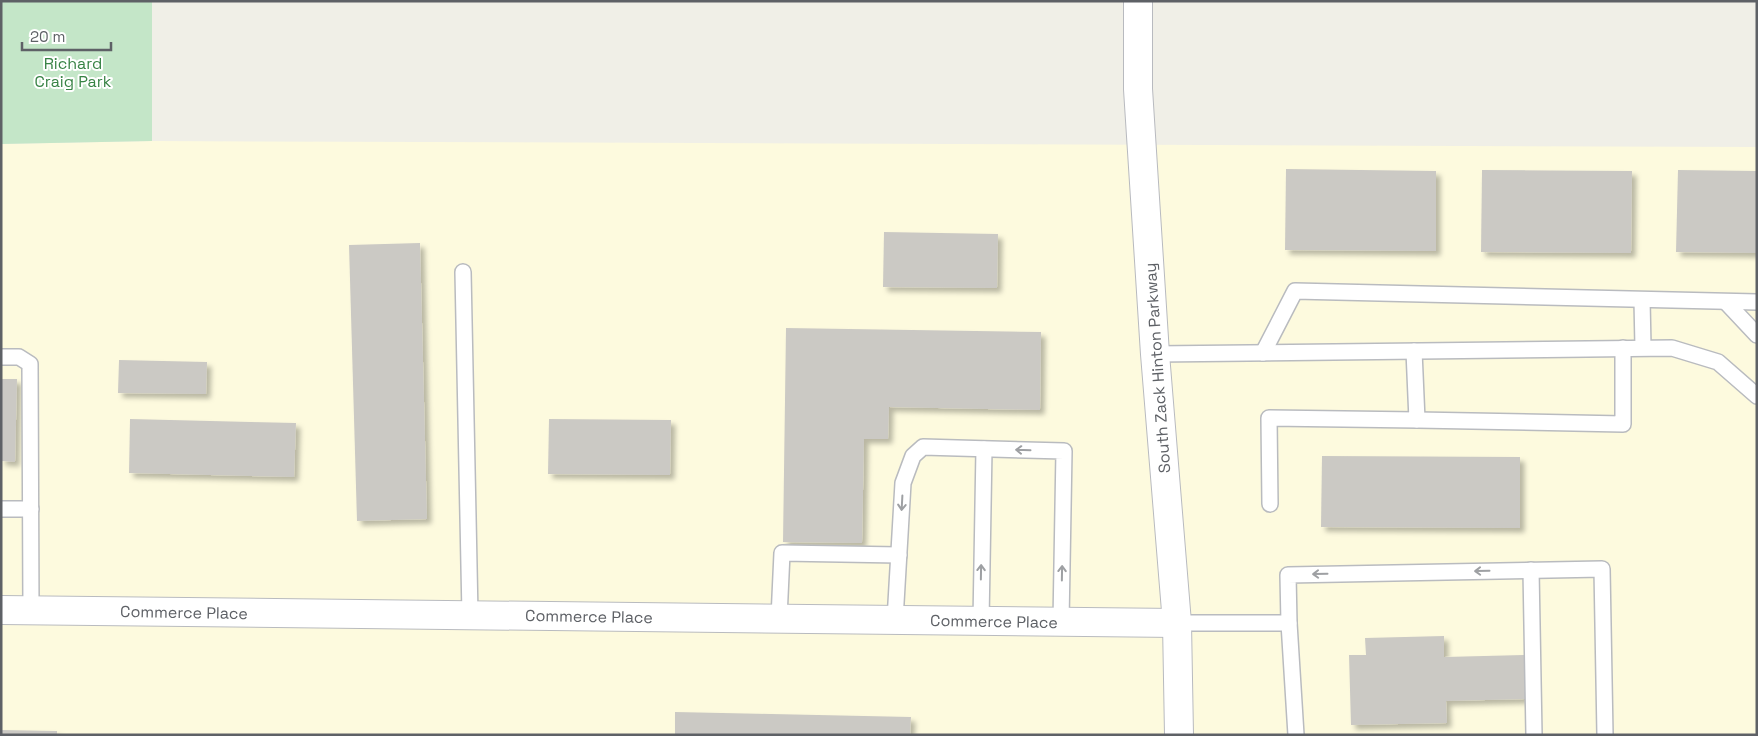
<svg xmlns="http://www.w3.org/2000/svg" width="1758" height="736" viewBox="0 0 1758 736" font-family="'Space Grotesk',sans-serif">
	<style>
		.commercial { fill: #fdfade }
		.green { fill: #c4e6c8 }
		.building { fill: #cbc9c4; filter: url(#shadow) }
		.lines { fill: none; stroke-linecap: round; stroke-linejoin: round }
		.lane-casing { stroke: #b9bbbf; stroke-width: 18 }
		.street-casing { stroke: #b9bbbf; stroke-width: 30 }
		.secondary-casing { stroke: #b8babf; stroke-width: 30 }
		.lane { stroke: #fff; stroke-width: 15 }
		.street { stroke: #fff; stroke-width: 28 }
		.secondary { stroke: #fff; stroke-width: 28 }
		.oneway { stroke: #9ea0a3 }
		.labels { text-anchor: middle; stroke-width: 4; stroke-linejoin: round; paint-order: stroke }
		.park-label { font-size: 16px; fill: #388345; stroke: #fff }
		.street-label { font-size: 16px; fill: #5e6166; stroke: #fff }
	</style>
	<defs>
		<filter id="shadow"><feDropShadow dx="4.5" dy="4.5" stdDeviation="2.5" flood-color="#0004"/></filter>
	</defs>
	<rect width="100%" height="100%" fill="#f0efe7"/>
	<polygon class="commercial" points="152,141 1757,147 1757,735 1,735 1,144"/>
	<polygon class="green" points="1,1 152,1 152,141 1,144"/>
	<g class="building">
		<polygon points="1286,169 1436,171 1436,251 1285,250"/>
		<polygon points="1482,170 1632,171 1631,253 1481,252"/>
		<polygon points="1678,170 1757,171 1757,253 1676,252"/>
		<polygon points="884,232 998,234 997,288 883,287"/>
		<polygon points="420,243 427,519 357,521 349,245"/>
		<polygon points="786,328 1041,332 1040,410 889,407 888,439 864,439 862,543 783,542"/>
		<polygon points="119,360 207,362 206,394 118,393"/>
		<polygon points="1,379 17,379 15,462 1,461"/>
		<polygon points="130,419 296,423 294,477 129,473"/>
		<polygon points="549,419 671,420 670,475 548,474"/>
		<polygon points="1322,456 1520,457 1520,528 1321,527"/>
		<polygon points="1444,636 1444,657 1524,655 1525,699 1446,701 1447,723 1351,725 1349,655 1366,655 1365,638"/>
		<polygon points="675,712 911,717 910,735 675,735"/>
		<polygon points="1,730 57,731 57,735 1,735"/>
	</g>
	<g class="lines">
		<defs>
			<g id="lane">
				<polyline points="463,272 470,615"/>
				<polyline points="1642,300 1643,347"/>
				<polyline points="1726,302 1757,335"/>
				<polyline points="1263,353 1295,291 1757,302"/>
				<polyline points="1155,354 1672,348 1718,362 1757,396"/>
				<polyline points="1,357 19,357 30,364 31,610"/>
				<polyline points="1417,420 1623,424 1623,348"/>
				<polyline points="1270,504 1269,418 1417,420 1414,351"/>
				<polyline points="1,509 31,509"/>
				<polyline points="1531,570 1534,735"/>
				<polyline points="779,618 782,553 899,555"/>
				<polyline points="895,620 903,483 913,456 923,447 1064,451 1061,622"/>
				<polyline points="981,621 984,449"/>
				<polyline points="1177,623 1289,623"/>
				<polyline points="1296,735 1289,623 1288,575 1602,569 1605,735"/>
			</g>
			<polyline id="street" points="1,610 1177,623"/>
			<polyline id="secondary" points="1138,1 1138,89 1155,354 1177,623 1179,735"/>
		</defs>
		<use href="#lane" class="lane-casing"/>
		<use href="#street" class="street-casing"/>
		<use href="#secondary" class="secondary-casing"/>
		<use href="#lane" class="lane"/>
		<use href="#street" class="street"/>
		<use href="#secondary" class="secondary"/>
	</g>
	<defs><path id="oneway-shaft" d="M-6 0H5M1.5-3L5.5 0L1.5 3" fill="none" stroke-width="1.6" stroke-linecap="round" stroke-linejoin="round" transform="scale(1.25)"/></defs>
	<g class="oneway">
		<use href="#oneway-shaft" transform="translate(1023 450) rotate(-178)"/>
		<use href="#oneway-shaft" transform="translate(902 503) rotate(93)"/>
		<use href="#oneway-shaft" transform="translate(1482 571) rotate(179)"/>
		<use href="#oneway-shaft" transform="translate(981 572) rotate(-89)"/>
		<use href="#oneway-shaft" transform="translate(1062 573) rotate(-89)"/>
		<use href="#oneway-shaft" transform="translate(1320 574) rotate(179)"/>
	</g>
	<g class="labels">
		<g class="park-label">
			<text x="73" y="69">Richard<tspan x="73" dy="18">Craig Park</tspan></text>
		</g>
		<g class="street-label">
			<text transform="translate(1157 368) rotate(-94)" y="6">South Zack Hinton Parkway</text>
			<text transform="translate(184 612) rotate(1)" y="6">Commerce Place</text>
			<text transform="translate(589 616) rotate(1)" y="6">Commerce Place</text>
			<text transform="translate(994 621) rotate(1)" y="6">Commerce Place</text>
		</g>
	</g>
	<rect width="1758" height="736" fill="none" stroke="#5e6166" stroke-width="5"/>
	<path d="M22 42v8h89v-8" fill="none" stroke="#5e6166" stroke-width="2.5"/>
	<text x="30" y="42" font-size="15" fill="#5e6166" stroke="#ffffff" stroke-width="4" paint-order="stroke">20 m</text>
</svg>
